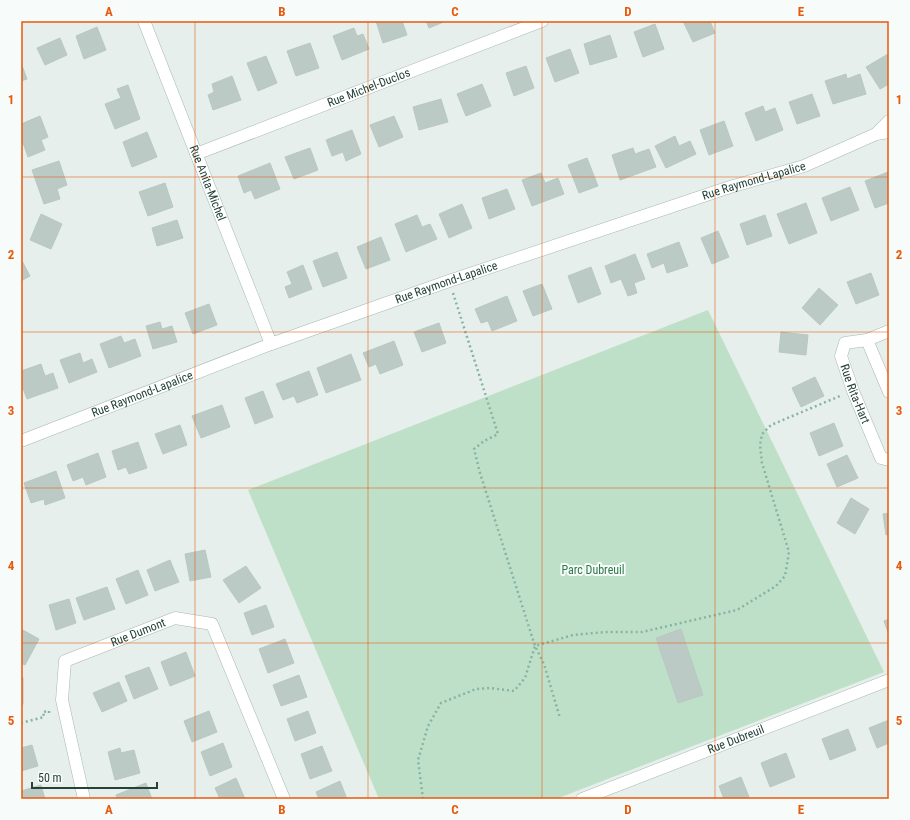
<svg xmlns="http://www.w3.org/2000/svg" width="910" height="820" viewBox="0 0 910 820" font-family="'Roboto Condensed',sans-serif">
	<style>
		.green { fill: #bfe0c8 }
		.building { fill: #bbcac4; stroke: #b8c9c2 }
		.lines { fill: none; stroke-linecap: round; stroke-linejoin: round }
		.minor-casing { stroke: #a8b8b2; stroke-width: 13 }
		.path { stroke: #86b3a5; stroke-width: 2.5; stroke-dasharray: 2 3; stroke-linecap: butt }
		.minor { stroke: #fff; stroke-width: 12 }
		.grid { fill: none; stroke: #e8590c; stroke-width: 1; stroke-opacity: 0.55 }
		.labels { text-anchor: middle; stroke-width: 4; stroke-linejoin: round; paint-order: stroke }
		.street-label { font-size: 12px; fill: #24423a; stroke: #f7fbf9 }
		.park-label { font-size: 12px; fill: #2d7a4b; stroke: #f7fbf9 }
		.neatline { fill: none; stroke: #e8590c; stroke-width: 1.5 }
		.grid-label { font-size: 13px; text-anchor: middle; font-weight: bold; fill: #e8590c }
	</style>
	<rect width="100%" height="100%" fill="#e6efeb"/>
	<polygon class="green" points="708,310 884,672 556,799 379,799 248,490"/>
	<g class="building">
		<polygon points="376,21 402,21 407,35 383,43"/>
		<polygon points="426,21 446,21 429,28"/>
		<polygon points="683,21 710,21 715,33 693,42"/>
		<polygon points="655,24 664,49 643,57 634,32"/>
		<polygon points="97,27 106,50 84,59 76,36"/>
		<polygon points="354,28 357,36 363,34 369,49 342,60 333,36"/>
		<polygon points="610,35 617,57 590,65 584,44"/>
		<polygon points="60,38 67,55 45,65 37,48"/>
		<polygon points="310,43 319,68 296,76 287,51"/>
		<polygon points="570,49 579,73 555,82 546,58"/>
		<polygon points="888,54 889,84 880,89 866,67"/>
		<polygon points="266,56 277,83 258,91 247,63"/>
		<polygon points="21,63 27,79 21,81"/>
		<polygon points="526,66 534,88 514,96 506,73"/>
		<polygon points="846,74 847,79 860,74 866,94 833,104 825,81"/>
		<polygon points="232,76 241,100 213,110 208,95 214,92 212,84"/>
		<polygon points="482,84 491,106 466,116 457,94"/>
		<polygon points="128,85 140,119 115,129 105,104 121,98 117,89"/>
		<polygon points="812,94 820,116 797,124 789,102"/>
		<polygon points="441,99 448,122 419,130 413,107"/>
		<polygon points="763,106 765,112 775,108 783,130 756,141 745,113"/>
		<polygon points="40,116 48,137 41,140 45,150 28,157 21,137 21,124"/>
		<polygon points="394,116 403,137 379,147 370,125"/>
		<polygon points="724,121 733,146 709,155 700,130"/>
		<polygon points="352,130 361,154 346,161 343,152 332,156 326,140"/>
		<polygon points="147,132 157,157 132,167 123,142"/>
		<polygon points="675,136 679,146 690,141 696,154 666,168 655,146"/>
		<polygon points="310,148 318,170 294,179 285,157"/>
		<polygon points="633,148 635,154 649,149 656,167 620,180 612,155"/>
		<polygon points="587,158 598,186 579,193 568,165"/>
		<polygon points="59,161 67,185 57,189 60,199 44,204 32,170"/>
		<polygon points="270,163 280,189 255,199 251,190 244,193 238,176"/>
		<polygon points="888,172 889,176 889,203 875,208 865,181"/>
		<polygon points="541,173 545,183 558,178 564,194 532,206 522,180"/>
		<polygon points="165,183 173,207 148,216 139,192"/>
		<polygon points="850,187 859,210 831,221 822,198"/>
		<polygon points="507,189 515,209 489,219 482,198"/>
		<polygon points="806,203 817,233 789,244 777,214"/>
		<polygon points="462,204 472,228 449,238 439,214"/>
		<polygon points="41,214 62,224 51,249 30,240"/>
		<polygon points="417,215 422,227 430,224 437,239 406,252 395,224"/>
		<polygon points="765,215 772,236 747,245 740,224"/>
		<polygon points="177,220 183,238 157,246 152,228"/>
		<polygon points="718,231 729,257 712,264 701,238"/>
		<polygon points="381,237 390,260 366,269 357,247"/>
		<polygon points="679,242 688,266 667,273 664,263 652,268 647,254"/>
		<polygon points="337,252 347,278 323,287 313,261"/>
		<polygon points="635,254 645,279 634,283 637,293 628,296 621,279 611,283 605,266"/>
		<polygon points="21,259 30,276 21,281"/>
		<polygon points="303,265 312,289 289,298 285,287 292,284 287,272"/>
		<polygon points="591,267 601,294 578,303 568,276"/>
		<polygon points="871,273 879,295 856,304 847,282"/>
		<polygon points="542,284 552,309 533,316 523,291"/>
		<polygon points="819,288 838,305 820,325 802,308"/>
		<polygon points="507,296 517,321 492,331 488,321 481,323 475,309"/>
		<polygon points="209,304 217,325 193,334 185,313"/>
		<polygon points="160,322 162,329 172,326 177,342 153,349 146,326"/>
		<polygon points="439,323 446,343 422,352 414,332"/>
		<polygon points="781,332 808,335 806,355 779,352"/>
		<polygon points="121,336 124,343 135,339 141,356 109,368 100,344"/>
		<polygon points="394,341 403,365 380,374 376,364 369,367 363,353"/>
		<polygon points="80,353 83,363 92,359 97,372 69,383 60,360"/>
		<polygon points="351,354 361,380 326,393 317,368"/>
		<polygon points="41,364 45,376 53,373 58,388 27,399 21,383 21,371"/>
		<polygon points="309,371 318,395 297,403 294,396 283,400 276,384"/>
		<polygon points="815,377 824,396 801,407 792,388"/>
		<polygon points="263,391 273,417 255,424 245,398"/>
		<polygon points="222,405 230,427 201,438 192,416"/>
		<polygon points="834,423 843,446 819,456 810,433"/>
		<polygon points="180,425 187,445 163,454 155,434"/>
		<polygon points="138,442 147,468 129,474 126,467 118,470 112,451"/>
		<polygon points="98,453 106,477 86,485 83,477 73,481 67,465"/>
		<polygon points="847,455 858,478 837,487 827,464"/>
		<polygon points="56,471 65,498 45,505 44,499 31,503 24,483"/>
		<polygon points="851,498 869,509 855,534 837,523"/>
		<polygon points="889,513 889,534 886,535 883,514"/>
		<polygon points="205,550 211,577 190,581 185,554"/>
		<polygon points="170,560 179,582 155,591 147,570"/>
		<polygon points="246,566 261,588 239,603 223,580"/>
		<polygon points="138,570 148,595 126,604 116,579"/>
		<polygon points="107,587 115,609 84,620 76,598"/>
		<polygon points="69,599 76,623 56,630 49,605"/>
		<polygon points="266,605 274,627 252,635 244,613"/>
		<polygon points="889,619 889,635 884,621"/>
		<polygon points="21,629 39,639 25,665 21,663"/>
		<polygon points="681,629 703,695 678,703 656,638"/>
		<polygon points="285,639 294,663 268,673 259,649"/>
		<polygon points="186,652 195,676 170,686 161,662"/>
		<polygon points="149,667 158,689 134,699 125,676"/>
		<polygon points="299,675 307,697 281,706 273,685"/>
		<rect x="21" y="678" width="2" height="26"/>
		<polygon points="119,682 127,701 102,712 93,693"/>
		<polygon points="209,711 217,732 192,742 184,721"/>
		<polygon points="308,711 316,733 295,741 287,719"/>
		<polygon points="889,720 889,743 877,748 869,728"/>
		<polygon points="848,729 856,750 830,760 822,739"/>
		<polygon points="223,743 232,767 210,776 201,752"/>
		<polygon points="32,745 38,766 21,771 21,748"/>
		<polygon points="322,746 332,771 310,779 301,754"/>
		<polygon points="120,748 121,753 134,750 140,773 115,780 108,752"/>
		<polygon points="786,753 795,777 770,787 761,763"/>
		<polygon points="741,777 749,797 743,799 724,799 719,786"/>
		<polygon points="236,778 245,799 220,799 215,788"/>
		<polygon points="340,781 347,799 319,799 316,792"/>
		<polygon points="146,783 152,799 117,799 116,795"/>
		<polygon points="41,785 45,799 21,799 21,791"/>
	</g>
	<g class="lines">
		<defs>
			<g id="minor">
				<path id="s1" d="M 144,21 L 271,344"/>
				<polyline points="876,134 889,121"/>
				<path id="s2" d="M 196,154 L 542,21"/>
				<path id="s3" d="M 889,331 L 867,340 L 845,343 L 841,356 L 853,391 L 881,458 L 889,460"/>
				<polyline points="867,340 889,392"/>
				<path id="s4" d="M 21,441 L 271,344 L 449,281 L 730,187 L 804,166 L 876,134 L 889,132"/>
				<path id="s5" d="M 84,799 L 62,700 L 65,661 L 175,618 L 212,624 L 284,799"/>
				<path id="s6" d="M 582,799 L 889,680"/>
			</g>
		</defs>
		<use href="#minor" class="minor-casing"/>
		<g class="path">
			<polyline points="453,293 498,434 484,441 474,449 480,473 535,646 544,664 560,718"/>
			<polyline points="21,723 44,717 43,712 49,711 49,713"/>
			<polyline points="423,799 418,760 428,726 441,703 476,689 490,688 514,691 525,678 535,646 573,635 605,632 642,632 737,610 776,586 785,576 789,552 762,463 760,445 762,434 771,425 840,396"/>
		</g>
		<use href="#minor" class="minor"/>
	</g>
	<path class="grid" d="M 195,21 L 195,799M 368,21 L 368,799M 542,21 L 542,799M 715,21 L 715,799M 21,177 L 889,177M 21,332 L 889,332M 21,488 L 889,488M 21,643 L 889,643"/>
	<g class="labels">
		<g class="street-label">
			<text dy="4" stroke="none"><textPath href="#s2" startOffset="185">Rue Michel-Duclos</textPath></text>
			<text dy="4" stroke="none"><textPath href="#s4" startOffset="778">Rue Raymond-Lapalice</textPath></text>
			<text dy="4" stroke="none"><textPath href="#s1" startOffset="174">Rue Anita-Michel</textPath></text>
			<text dy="4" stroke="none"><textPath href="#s4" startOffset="454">Rue Raymond-Lapalice</textPath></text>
			<text dy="4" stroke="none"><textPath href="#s4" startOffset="130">Rue Raymond-Lapalice</textPath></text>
			<text dy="4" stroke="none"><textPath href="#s3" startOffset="100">Rue Rita-Hart</textPath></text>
			<text dy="4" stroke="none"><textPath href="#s5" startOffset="219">Rue Dumont</textPath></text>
			<text dy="4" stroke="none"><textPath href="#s6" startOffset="165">Rue Dubreuil</textPath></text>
		</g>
		<g class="park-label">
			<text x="593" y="574">Parc Dubreuil</text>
		</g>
	</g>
	<rect width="910" height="820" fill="none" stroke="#f7fbf9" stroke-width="44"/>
	<path d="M32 782v6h125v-6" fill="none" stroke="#24423a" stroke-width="2"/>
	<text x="38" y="782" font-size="12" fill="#24423a" stroke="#f7fbf9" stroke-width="3" paint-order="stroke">50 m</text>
	<rect x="22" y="22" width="866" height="776" class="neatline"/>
	<g class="grid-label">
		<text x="109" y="16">A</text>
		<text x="282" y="16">B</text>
		<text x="455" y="16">C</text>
		<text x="628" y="16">D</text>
		<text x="801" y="16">E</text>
		<text x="11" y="104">1</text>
		<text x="899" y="104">1</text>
		<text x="11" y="259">2</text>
		<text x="899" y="259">2</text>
		<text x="11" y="415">3</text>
		<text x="899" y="415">3</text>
		<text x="11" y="570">4</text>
		<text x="899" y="570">4</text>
		<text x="11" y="725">5</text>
		<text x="899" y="725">5</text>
		<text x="109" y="814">A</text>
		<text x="282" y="814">B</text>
		<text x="455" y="814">C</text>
		<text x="628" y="814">D</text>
		<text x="801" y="814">E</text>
	</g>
</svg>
